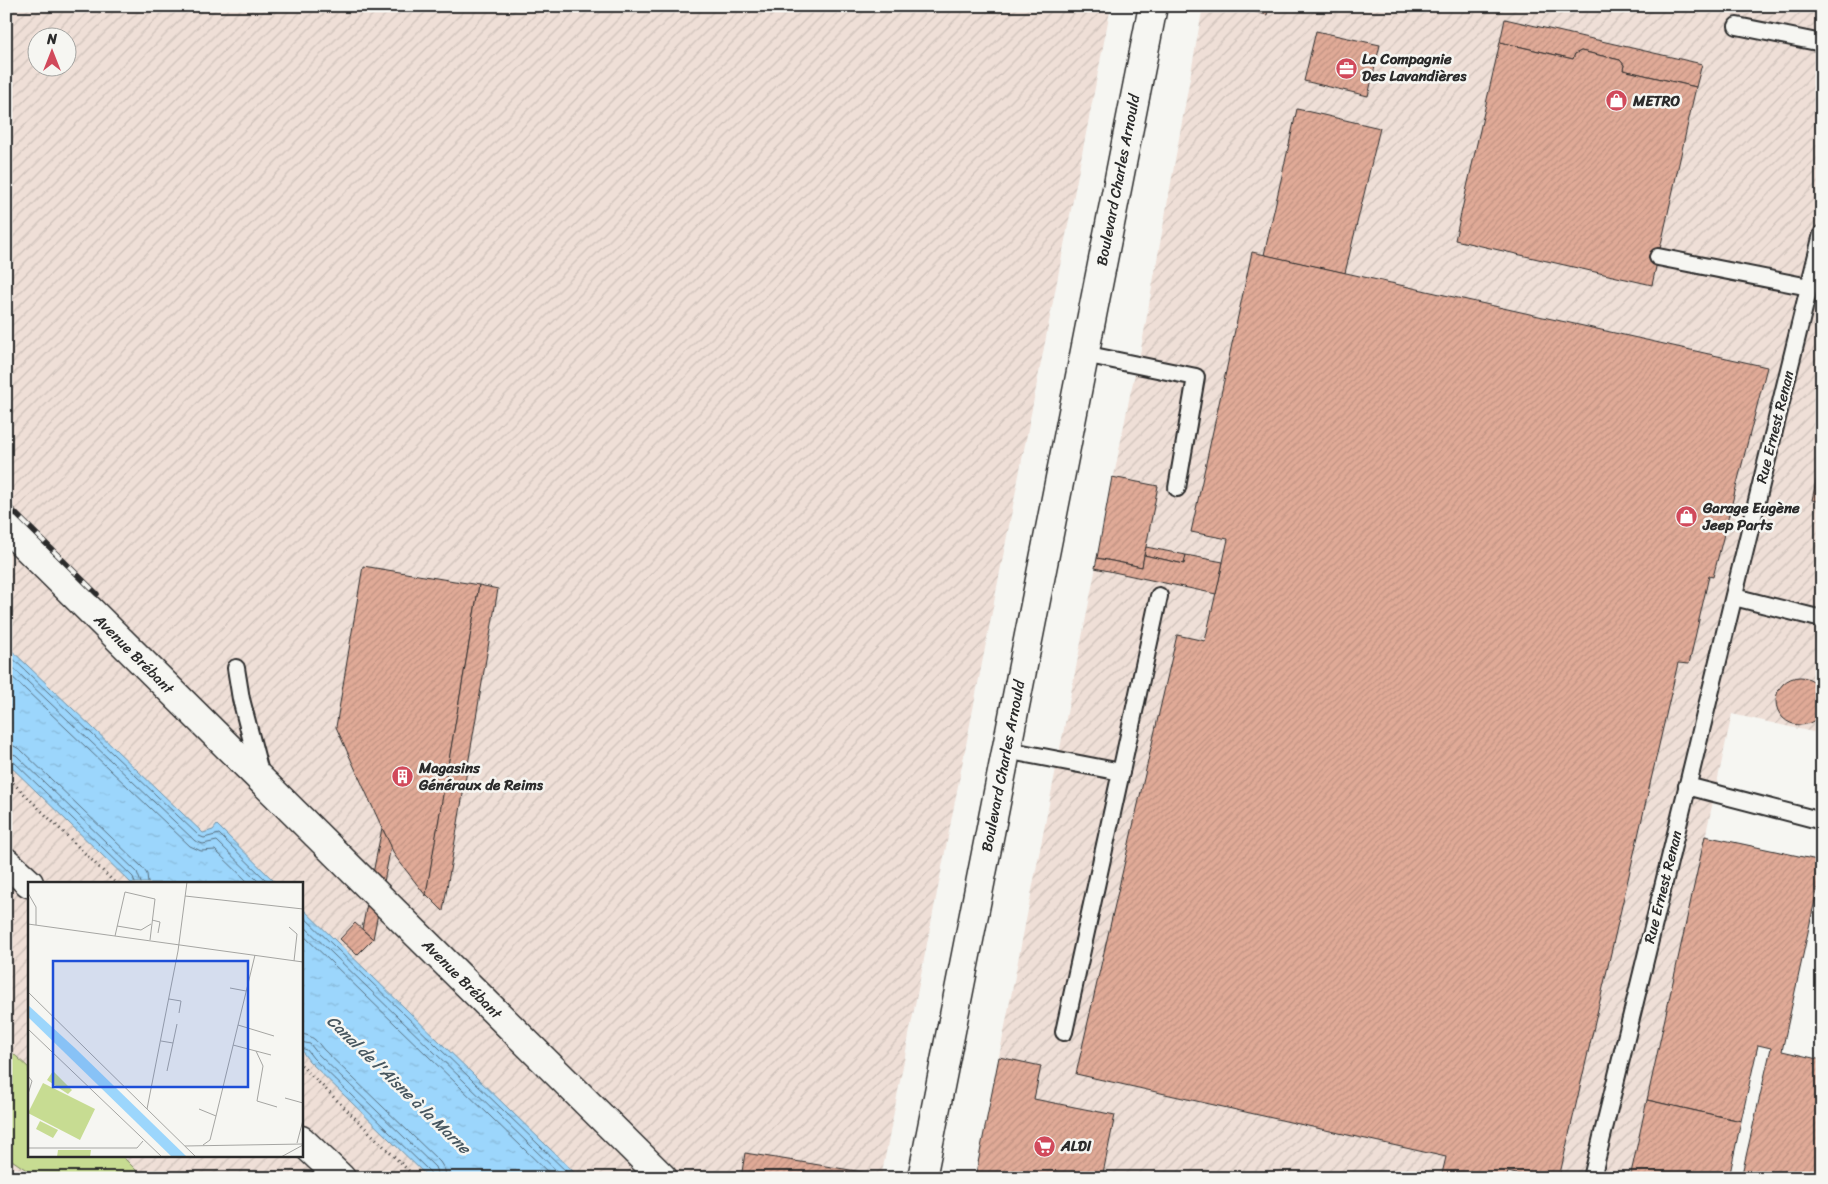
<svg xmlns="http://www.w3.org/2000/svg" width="1828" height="1184" viewBox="0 0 1828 1184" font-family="Sriracha,sans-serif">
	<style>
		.industrial { fill: url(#industrial-furrows); fill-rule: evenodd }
		.green { fill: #c7dc92; stroke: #79845e }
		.water { fill: url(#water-ripples); stroke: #6f92a8 }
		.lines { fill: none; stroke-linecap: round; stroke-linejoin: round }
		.shore { stroke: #586f7f; stroke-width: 1 }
		.building { fill: url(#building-hatch); stroke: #2b2b2b }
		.lane-casing { stroke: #2b2b2b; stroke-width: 20 }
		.street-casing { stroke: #2b2b2b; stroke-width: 31 }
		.secondary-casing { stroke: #2b2b2b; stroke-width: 31 }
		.path { stroke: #2b2b2b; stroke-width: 3; stroke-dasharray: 1 4; stroke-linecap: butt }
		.lane { stroke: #f6f6f2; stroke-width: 16 }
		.street { stroke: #f6f6f2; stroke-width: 28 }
		.secondary { stroke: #f6f6f2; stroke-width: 28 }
		.rail-casing { stroke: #2b2b2b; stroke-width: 5.5 }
		.rail { stroke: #f6f6f2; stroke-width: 4; stroke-dasharray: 11; stroke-linecap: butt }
		.labels { text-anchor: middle; stroke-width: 5; stroke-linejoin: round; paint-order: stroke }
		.poi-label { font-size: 15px; font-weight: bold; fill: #2b2b2b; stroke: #f6f6f2; text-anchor: start }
		.street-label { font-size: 15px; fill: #2b2b2b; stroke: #f6f6f2 }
		.water-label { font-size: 16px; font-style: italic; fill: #47565f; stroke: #f6f6f2 }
		.inset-road { fill: none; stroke: #a5a5a2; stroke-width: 1 }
		.view { fill: #1d4ed8; fill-opacity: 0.15; stroke: #1d4ed8; stroke-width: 2.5 }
		.inset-edge { fill: none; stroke: #2b2b2b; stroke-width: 2.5 }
	</style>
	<defs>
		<pattern id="industrial-furrows" width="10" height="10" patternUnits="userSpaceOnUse" patternTransform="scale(1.25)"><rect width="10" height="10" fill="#efdfd7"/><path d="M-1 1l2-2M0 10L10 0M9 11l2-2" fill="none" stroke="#cdc0b9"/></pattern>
		<pattern id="water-ripples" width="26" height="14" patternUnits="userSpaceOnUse" patternTransform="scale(1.25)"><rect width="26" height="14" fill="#9cd6fc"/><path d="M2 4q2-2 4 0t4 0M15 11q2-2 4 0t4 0" fill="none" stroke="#87b8d8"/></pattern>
		<pattern id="building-hatch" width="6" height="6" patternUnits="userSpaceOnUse" patternTransform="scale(1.25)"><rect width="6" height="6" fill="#e0aa97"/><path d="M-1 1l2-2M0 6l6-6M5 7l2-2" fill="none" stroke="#c09282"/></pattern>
	</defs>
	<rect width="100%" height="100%" fill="#f6f6f2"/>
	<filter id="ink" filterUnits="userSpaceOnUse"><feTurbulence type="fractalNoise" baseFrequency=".02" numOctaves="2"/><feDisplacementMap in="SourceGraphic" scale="10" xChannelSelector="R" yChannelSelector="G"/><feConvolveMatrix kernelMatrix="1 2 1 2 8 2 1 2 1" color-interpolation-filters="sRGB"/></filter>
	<g filter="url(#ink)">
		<g class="industrial">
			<path d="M 6,6 L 1111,6 L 881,1178 L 6,1178 ZM 38,38 L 68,38 L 68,68 L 38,68 ZM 29,883 L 301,883 L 301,1155 L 29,1155 Z"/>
			<polygon points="1203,6 1822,6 1822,734 1732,714 1631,1178 975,1178 1130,395 1141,349"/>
		</g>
		<polygon class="green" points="6,1047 29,1068 29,1155 121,1155 144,1178 38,1178 6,1156"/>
		<g class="water">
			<polygon points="6,645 203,833 213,830 217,825 276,883 131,883 6,762"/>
			<polygon points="301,907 580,1178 429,1178 309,1061 301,1050"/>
		</g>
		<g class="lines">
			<g class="shore">
				<polyline points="6,652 199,836 204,838 219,834 269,883"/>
				<polyline points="6,661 195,841 203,844 217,841 260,883"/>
				<polyline points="6,671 190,846 201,851 215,850 249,883"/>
				<polyline points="6,745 14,746 21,750 142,867 147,874 148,883"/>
				<polyline points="6,752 16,755 137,872 141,883"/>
				<polyline points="6,759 12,760 133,877 135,883"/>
				<polyline points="301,914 573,1178"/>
				<polyline points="301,923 564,1178"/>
				<polyline points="301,933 554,1178"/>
				<path d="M 301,1034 C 312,1035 317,1041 323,1049 L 440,1162 L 445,1170 L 446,1178"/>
				<polyline points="301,1042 310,1044 318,1054 435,1167 439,1178"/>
				<polyline points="301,1048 307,1050 313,1058 430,1172 432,1178"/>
			</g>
		</g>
		<g class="building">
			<polygon points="1233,6 1269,6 1267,15"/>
			<polygon points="1505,19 1702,64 1696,87 1623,70 1624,65 1620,60 1581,51 1575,54 1573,59 1500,42"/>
			<polygon points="1316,31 1380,45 1368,96 1304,81"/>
			<polygon points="1500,42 1573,59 1575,54 1581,51 1620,60 1624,65 1623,70 1696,87 1652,285 1455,240"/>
			<polygon points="1297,109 1380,128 1345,273 1264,255"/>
			<polygon points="1252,252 1767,367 1713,577 1709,576 1689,664 1678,663 1559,1178 1534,1178 1508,1172 1506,1178 1441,1178 1446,1157 1076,1074 1177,635 1205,641 1223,562 1228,539 1191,532"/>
			<polygon points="1818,472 1822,473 1822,502 1812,500"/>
			<polygon points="1112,477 1158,486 1142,567 1097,558"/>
			<polygon points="1146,547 1186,555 1184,564 1144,555"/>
			<polygon points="1144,555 1184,564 1186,555 1223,562 1216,594 1095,568 1097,558 1142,567"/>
			<polygon points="363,566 479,585 426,896 395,856 336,727"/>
			<polygon points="479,585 498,589 443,911 426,894"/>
			<circle cx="1800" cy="701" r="24"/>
			<polygon points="382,828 391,846 373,939 362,929"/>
			<polygon points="1705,836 1822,861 1822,868 1782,1051 1822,1060 1822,1178 1741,1178 1771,1048 1758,1045 1741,1121 1647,1100"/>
			<polygon points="355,923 373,939 357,955 340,939"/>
			<polygon points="999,1057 1041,1066 1034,1099 1115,1115 1102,1178 975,1178"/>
			<polygon points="1647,1100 1741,1121 1729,1178 1630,1178"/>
			<polygon points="745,1153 881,1175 881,1178 741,1178"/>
		</g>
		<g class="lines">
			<defs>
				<g id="lane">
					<polyline points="1737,26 1822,43"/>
					<polyline points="1658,257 1809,287"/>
					<polyline points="1084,354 1196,377 1177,488"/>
					<polyline points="1734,597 1822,619"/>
					<polyline points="236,668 241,699 261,776"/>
					<polyline points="1006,750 1121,772 1064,1032"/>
					<polyline points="1121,772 1159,596"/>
					<polyline points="1687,786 1822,821"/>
					<polyline points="1592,1178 1822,234"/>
				</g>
				<g id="street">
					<polyline points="6,527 663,1178"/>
					<polyline points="6,862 29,883"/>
					<polyline points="301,1140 341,1178"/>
				</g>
				<polyline id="secondary" points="922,1178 1153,6"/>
			</defs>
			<use href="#lane" class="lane-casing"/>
			<use href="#street" class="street-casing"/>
			<use href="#secondary" class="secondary-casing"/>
			<g class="path">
				<polyline points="6,776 115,883"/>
				<polyline points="301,1065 416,1178"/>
			</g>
			<use href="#lane" class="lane"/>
			<use href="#street" class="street"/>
			<use href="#secondary" class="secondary"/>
			<defs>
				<polyline id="rail" points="6,504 97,594"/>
			</defs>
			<use href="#rail" class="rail-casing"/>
			<use href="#rail" class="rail"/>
		</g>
	</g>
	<defs>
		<symbol id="office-disc" viewBox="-11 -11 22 22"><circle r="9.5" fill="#d1495b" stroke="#f6f6f2"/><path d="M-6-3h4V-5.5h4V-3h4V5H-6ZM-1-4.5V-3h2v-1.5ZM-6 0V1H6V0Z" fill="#fff"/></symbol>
		<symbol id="shop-disc" viewBox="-11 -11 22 22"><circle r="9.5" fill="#d1495b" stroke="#f6f6f2"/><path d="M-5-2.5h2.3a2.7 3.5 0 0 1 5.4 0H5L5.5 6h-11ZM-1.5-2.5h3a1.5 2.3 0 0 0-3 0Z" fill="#fff"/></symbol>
		<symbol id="building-disc" viewBox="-11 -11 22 22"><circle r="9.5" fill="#d1495b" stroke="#f6f6f2"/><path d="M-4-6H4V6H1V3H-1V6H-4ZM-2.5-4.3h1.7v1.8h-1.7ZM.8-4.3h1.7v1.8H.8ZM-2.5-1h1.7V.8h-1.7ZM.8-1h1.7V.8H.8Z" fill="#fff"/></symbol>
		<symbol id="supermarket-disc" viewBox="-11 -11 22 22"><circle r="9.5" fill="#d1495b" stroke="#f6f6f2"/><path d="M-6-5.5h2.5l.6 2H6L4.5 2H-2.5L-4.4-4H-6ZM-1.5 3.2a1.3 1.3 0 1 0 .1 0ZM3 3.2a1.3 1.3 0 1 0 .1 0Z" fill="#fff"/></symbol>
	</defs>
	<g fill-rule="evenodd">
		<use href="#office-disc" x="1334" y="56" width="25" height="25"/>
		<use href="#shop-disc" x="1604" y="88" width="25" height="25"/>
		<use href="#shop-disc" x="1674" y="504" width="25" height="25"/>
		<use href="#building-disc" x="390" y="764" width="25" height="25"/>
		<use href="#supermarket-disc" x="1032" y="1134" width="25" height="25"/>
	</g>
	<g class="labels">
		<g class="poi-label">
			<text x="1362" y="64">La Compagnie<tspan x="1362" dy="17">Des Lavandières</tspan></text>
			<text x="1633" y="106">METRO</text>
			<text x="1703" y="513">Garage Eugène<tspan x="1703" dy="17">Jeep Parts</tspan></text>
			<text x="419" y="773">Magasins<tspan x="419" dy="17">Généraux de Reims</tspan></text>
			<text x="1061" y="1151">ALDI</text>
		</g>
		<g class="street-label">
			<text transform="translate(1118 180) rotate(-79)" y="5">Boulevard Charles Arnould</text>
			<text transform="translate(1775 427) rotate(-76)" y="5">Rue Ernest Renan</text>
			<text transform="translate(134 654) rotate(45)" y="5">Avenue Brébant</text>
			<text transform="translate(1003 766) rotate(-79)" y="5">Boulevard Charles Arnould</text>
			<text transform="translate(1663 887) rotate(-76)" y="5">Rue Ernest Renan</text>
			<text transform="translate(462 979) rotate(45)" y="5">Avenue Brébant</text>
		</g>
		<g class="water-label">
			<text transform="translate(399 1084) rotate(44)" y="6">Canal de l'Aisne à la Marne</text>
		</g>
	</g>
	<g transform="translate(28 882)">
		<rect width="275" height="275" fill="#f6f6f2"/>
		<path d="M 25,189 L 44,208 L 40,212 L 19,198 ZM 15,201 L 67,227 L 52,258 L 0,231 ZM 12,239 L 30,248 L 25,256 L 8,247 ZM 30,268 L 63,268 L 62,275 L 29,275 Z" fill="#c7dc92"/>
		<path d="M 0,123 L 48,167 L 159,275 L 144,275 L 0,135 Z" fill="#9cd6fc"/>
		<path class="inset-road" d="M 159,0 L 150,69 L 119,227 L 168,275M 0,11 L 8,25 L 8,43M 157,14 L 275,27M 124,38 L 132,40 L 130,51M 0,42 L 275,80M 89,44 L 113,48 L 123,42M 261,45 L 269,52 L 266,79M 87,54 L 97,10 L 127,17 L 122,58M 202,106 L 218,109M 0,110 L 119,227M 141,117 L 153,119 L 151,131M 210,143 L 246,154M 0,147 L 134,275M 133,159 L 145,161 L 139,189M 145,161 L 149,142M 205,163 L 243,173M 228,169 L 235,184 L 229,219 L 249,225M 0,194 L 4,199 L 0,212M 257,216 L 275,221M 171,227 L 188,234 L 182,258 L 175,263M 188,234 L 227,73M 269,261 L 275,238M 157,264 L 275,262M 0,266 L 109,266 L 115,259M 253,275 L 275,263"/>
		<path class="view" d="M 25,79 L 220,79 L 220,205 L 25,205 Z"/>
		<rect width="275" height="275" class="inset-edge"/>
	</g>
	<rect width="1828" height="1184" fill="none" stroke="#f6f6f2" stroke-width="25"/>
	<rect x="12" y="12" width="1803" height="1159" fill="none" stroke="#2b2b2b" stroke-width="2" filter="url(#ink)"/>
	<g transform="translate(52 52)"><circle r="24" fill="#f6f6f2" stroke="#a5a5a2"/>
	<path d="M0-4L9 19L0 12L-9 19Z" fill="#d1495b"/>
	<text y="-8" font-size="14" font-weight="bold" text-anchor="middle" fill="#2b2b2b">N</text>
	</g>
</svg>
